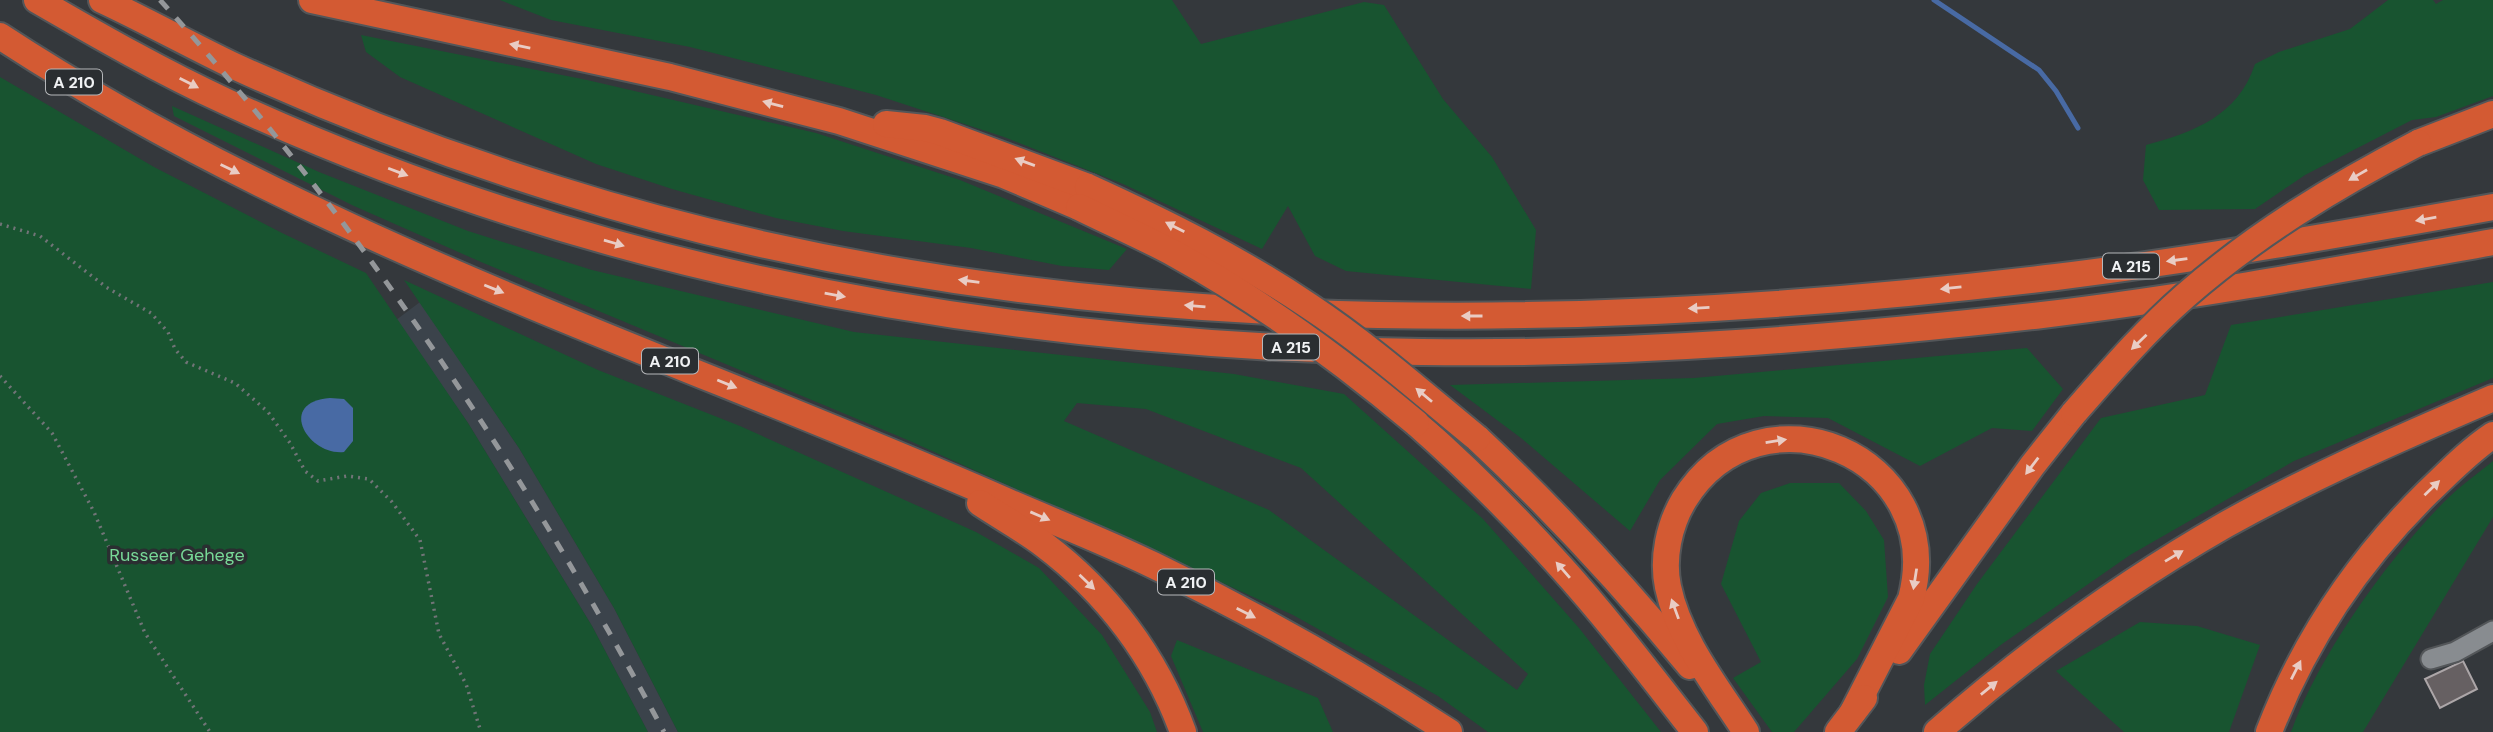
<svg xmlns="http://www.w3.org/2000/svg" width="2493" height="732" viewBox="0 0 2493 732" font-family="'DM Sans',sans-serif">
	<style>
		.built { fill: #3b434b }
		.green { fill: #185430; fill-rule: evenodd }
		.water { fill: #486aa4 }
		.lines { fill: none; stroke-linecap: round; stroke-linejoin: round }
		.stream { stroke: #486aa4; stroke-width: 5 }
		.building { fill: #666062; stroke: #aca6a8; stroke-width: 2 }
		.minor-casing { stroke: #535659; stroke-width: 23 }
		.highway-casing { stroke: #535659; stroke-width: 30 }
		.path { stroke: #717477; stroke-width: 3.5; stroke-dasharray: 2 5; stroke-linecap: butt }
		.minor { stroke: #888c90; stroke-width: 19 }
		.highway { stroke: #d35a33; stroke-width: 26 }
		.rail { stroke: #94979a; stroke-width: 5; stroke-dasharray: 12 12; stroke-linecap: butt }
		.highway-bridge-casing { stroke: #535659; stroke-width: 30; stroke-linecap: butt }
		.highway-bridge { stroke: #d35a33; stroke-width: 26 }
		.oneway { fill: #e9ccc4 }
		.labels { text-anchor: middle; stroke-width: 7; stroke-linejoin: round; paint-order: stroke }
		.shield { fill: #2a2e31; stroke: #b5b7ba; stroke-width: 2 }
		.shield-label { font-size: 16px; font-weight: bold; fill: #f0f2f4 }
		.park-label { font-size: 18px; fill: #78d897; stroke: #2a2e31 }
	</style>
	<rect width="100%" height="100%" fill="#34383c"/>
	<polygon class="built" points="420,302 519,448 614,608 678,732 648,732 592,626 468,423 396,320"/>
	<g class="green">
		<polygon points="500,0 1172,0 1201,44 1364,2 1384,5 1443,99 1492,157 1536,230 1531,289 1346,271 1315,256 1288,206 1262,249 1123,184 1004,137 876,95 690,47 551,20"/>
		<path d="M 2388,0 L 2433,0 L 2436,4 L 2443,0 L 2493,0 L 2493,96 L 2436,117 L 2412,120 L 2305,175 L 2255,209 L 2159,210 L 2143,180 L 2146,145 C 2194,132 2238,116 2255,64 L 2279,52 L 2350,29 Z"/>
		<polygon points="361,35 587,80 816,133 960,180 1127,249 1109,270 1062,266 971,248 843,231 776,218 672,189 596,164 400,77 366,52"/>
		<polygon points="0,77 154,167 282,233 366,273 468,423 592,626 648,732 0,732"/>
		<path d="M 172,106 L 319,172 L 468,231 L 592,270 L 854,332 L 1234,374 L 1344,394 L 1483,519 L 1579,628 L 1661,732 L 1488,732 L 1438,696 L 1293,615 L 910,441 L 481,262 L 354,206 L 174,116 ZM 1077,403 L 1146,409 L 1301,468 L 1528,674 L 1517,690 L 1269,510 L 1064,421 Z"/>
		<polygon points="404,280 598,370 740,426 976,532 1039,568 1102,635 1150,712 1157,732 678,732 614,608 519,448"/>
		<polygon points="2493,282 2493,378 2294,461 2130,555 2002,644 1925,705 1924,685 1930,654 1977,584 2101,418 2205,395 2231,325"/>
		<polygon points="2027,348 2063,389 2032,431 1992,428 1920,466 1828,418 1764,416 1717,424 1660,480 1630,531 1521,438 1450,385 1694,378"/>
		<path d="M 2493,461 L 2493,517 L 2363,732 L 2291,732 C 2319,655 2387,560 2444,502 C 2459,487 2477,474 2493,461 Z"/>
		<polygon points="1790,483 1839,483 1866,511 1884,540 1888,597 1857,659 1794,732 1772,732 1733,678 1761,662 1721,584 1739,521 1761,493"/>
		<polygon points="2140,622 2197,626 2260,645 2229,732 2124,732 2056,671"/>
		<polygon points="1177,640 1318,698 1333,732 1203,732 1171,656"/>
	</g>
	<path class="water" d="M 330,398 L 344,399 L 353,408 L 353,441 L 344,452 C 308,456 276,402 330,398 Z"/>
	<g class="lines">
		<polyline class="stream" points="1934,0 2039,70 2056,91 2078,128"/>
	</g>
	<polygon class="building" points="2463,661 2477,689 2440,708 2425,679"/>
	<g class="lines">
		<defs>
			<polyline id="minor" points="2431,659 2455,652 2493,631"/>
			<g id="highway">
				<path d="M 37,0 C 99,36 162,72 227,102 C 601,275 1012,346 1422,352 C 1628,355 1838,338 2042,315 C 2193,297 2343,269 2493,242"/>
				<path d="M 102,0 C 147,21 190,45 234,66 C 339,114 446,155 556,189 C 1038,341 1558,337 2056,277 C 2202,259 2348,233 2493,207"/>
				<polyline points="312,0 670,77 839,121 1004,175 1079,207"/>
				<path d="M 0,36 C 308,238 662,351 997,497 C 1049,520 1102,540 1153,565 C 1255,614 1354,670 1449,732"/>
				<polyline points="886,124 925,128 940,132 1088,187"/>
				<polyline points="2418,143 2493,114"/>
				<path d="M 1416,423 C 1467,468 1515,516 1560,566 C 1608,619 1651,676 1695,732"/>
				<path d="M 1477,438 C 1553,509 1624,586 1690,666"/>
				<path d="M 980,503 C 1001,517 1023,529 1043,544 C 1107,592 1156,657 1183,732"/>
				<polyline points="1899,651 2032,466 2074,413"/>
				<path d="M 1746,732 C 1717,687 1679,640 1668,587 C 1662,558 1669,525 1684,500 C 1760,377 1949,456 1911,599 L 1853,712"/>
				<polyline points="1838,732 1864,698"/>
				<path d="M 1937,732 C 2026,654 2122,584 2225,525 C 2311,477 2402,437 2493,398"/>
				<path d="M 2269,732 C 2304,641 2359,560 2428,492 C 2449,472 2469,451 2493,435"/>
			</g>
		</defs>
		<use href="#minor" class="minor-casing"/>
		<use href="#highway" class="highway-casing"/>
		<g class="path">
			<polyline points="0,224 40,236 106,287 151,313 168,332 175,349 186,362 235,383 268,412 290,443 305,471 318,481 347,476 369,479 392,502 420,540 439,634 466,684 481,732"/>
			<polyline points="0,376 52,433 94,512 145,633 210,732"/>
		</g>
		<use href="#minor" class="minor"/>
		<use href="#highway" class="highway"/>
		<path class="rail" d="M 160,0 C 359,221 524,470 664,732"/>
		<defs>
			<g id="highway-bridge">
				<path d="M 1088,187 C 1165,222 1239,259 1309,306 C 1368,345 1422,393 1477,438"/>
				<path d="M 1079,207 C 1111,223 1144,237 1175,254 C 1262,302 1341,360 1416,423"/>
				<path d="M 2074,413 C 2110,372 2145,331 2185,296 C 2256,234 2335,186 2418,143"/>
			</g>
		</defs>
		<use href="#highway-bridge" class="highway-bridge-casing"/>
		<use href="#highway-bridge" class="highway-bridge"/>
	</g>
	<defs><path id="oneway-solid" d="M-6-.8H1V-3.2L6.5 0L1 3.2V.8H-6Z" transform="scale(1.75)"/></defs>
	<g class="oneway">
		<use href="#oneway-solid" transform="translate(520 46) rotate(-169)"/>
		<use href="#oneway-solid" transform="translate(189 83) rotate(27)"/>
		<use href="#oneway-solid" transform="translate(773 104) rotate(-165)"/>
		<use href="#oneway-solid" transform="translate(1025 162) rotate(-160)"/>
		<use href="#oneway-solid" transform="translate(230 169) rotate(26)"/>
		<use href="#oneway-solid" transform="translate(398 172) rotate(21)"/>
		<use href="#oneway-solid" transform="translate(2358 175) rotate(150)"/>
		<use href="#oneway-solid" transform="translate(2426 219) rotate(170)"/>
		<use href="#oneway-solid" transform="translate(1175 227) rotate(-153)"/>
		<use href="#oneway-solid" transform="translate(614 243) rotate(16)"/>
		<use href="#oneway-solid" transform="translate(2177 260) rotate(172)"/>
		<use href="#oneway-solid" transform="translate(969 281) rotate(-172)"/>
		<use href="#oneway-solid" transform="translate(1951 288) rotate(174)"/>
		<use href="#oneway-solid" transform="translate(494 289) rotate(22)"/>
		<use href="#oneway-solid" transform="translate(835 295) rotate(10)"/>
		<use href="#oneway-solid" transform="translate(1195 306) rotate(-175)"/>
		<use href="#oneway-solid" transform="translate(1699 308) rotate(177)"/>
		<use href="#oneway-solid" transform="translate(1472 316) rotate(180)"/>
		<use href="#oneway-solid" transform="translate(2139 342) rotate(136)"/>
		<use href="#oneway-solid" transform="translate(727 384) rotate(22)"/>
		<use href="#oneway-solid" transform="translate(1424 395) rotate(-140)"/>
		<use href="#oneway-solid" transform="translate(1776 441) rotate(-9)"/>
		<use href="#oneway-solid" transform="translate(2032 466) rotate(127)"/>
		<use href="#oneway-solid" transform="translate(2432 488) rotate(-44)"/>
		<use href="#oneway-solid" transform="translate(1040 516) rotate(23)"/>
		<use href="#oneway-solid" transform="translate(2174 556) rotate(-31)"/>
		<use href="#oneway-solid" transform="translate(1563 570) rotate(-131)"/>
		<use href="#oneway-solid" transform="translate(1915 579) rotate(99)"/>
		<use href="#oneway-solid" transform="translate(1087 582) rotate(44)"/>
		<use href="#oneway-solid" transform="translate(1675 609) rotate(-110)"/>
		<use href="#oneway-solid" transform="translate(1246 613) rotate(27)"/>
		<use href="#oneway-solid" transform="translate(2296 670) rotate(-63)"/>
		<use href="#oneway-solid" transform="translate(1989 688) rotate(-39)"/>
	</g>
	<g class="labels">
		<g class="shield">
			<rect x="46" y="69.5" width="56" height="25" rx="5"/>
			<rect x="2103" y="253.5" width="56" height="25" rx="5"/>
			<rect x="1263" y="334.5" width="56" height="25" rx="5"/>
			<rect x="642" y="348.5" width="56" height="25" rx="5"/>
			<rect x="1158" y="569.5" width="56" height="25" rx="5"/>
		</g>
		<g class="shield-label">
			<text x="74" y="88">A 210</text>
			<text x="2131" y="272">A 215</text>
			<text x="1291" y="353">A 215</text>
			<text x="670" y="367">A 210</text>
			<text x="1186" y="588">A 210</text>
		</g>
		<g class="park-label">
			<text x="177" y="561">Russeer Gehege</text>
		</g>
	</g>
</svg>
